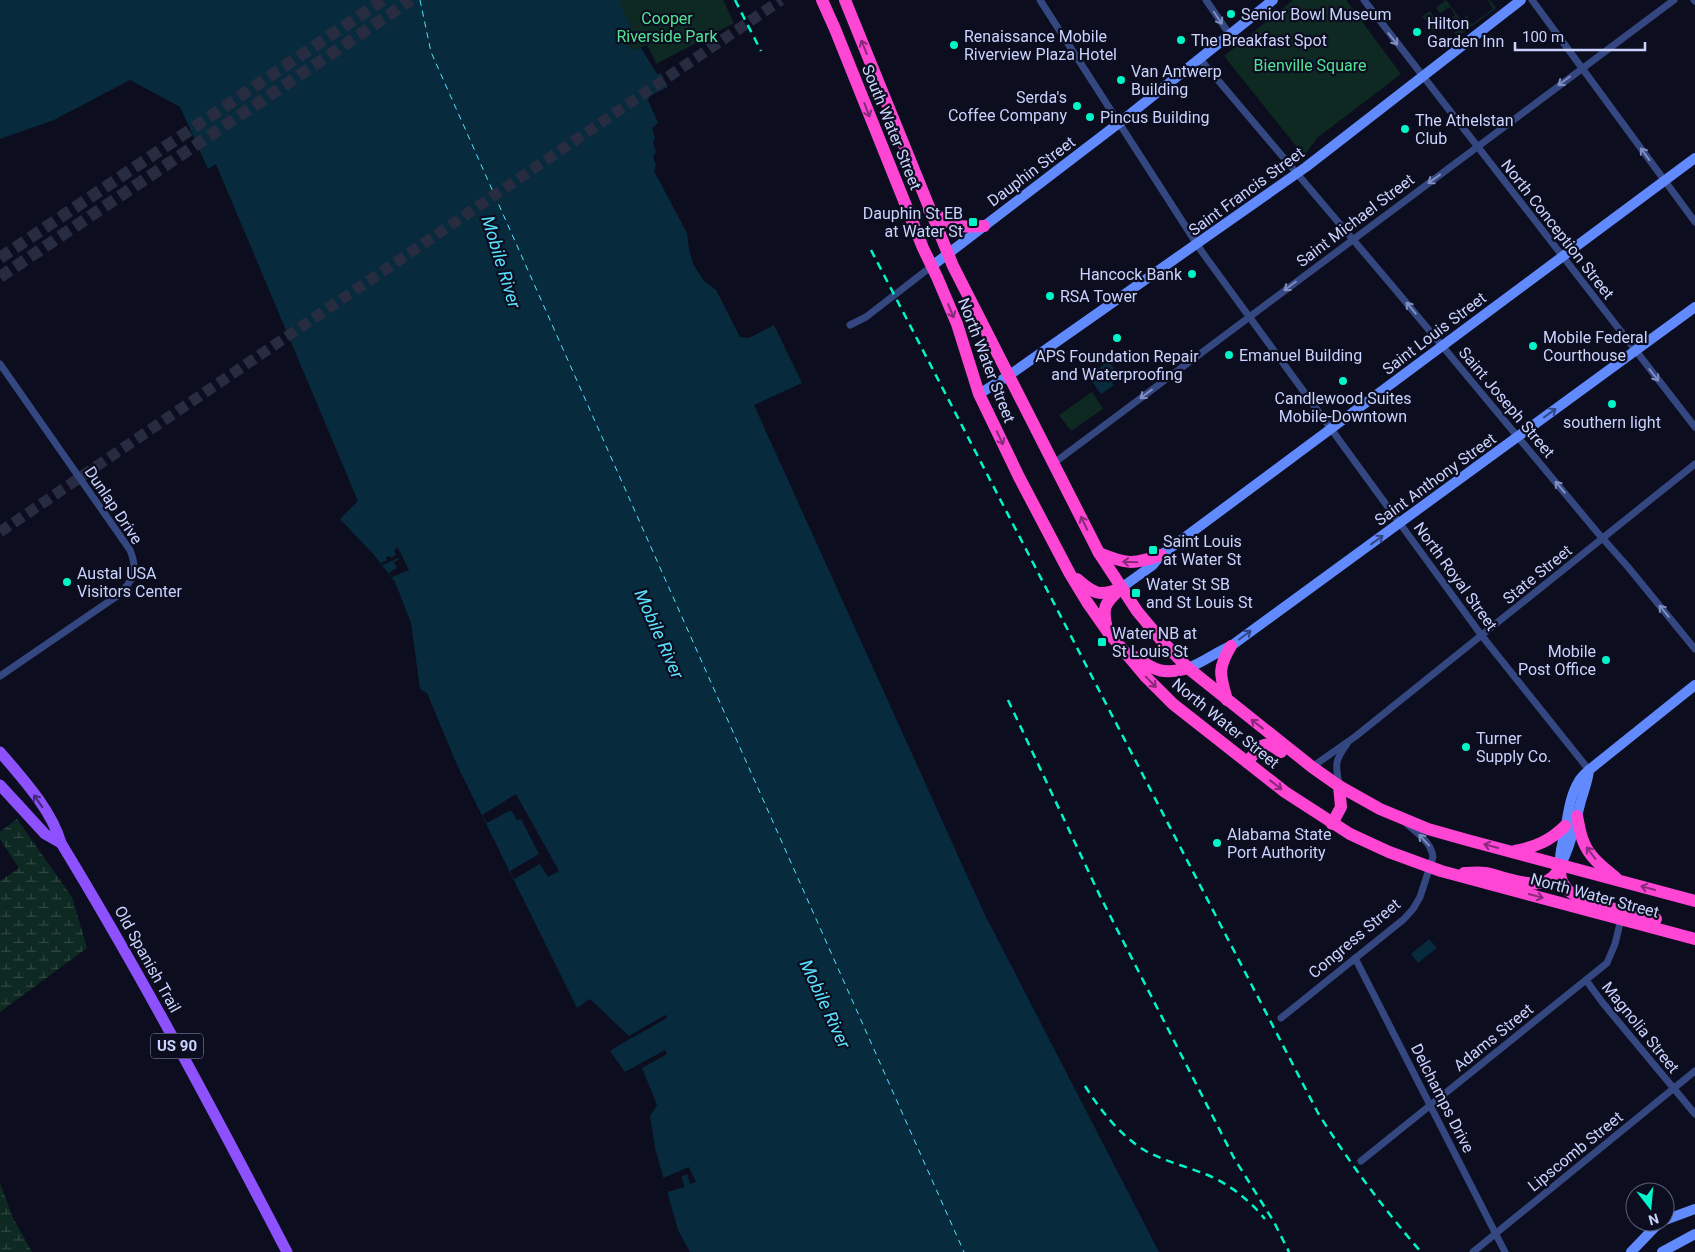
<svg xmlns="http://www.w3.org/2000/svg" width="1695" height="1252" viewBox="0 0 1695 1252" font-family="Roboto,sans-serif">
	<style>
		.wetland { fill: url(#wetland-marsh) }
		.green { fill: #0e2921 }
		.water { fill: #072a3d }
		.pier { fill: #0c0e1f }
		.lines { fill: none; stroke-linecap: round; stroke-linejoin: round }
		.ferry { stroke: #58e1ff; stroke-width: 1; stroke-dasharray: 6 5; stroke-linecap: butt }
		.primary-tunnel { stroke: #282c41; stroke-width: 11; stroke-dasharray: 11 5.5; stroke-linecap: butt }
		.highway-tunnel { stroke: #282c41; stroke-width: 12; stroke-dasharray: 12 6; stroke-linecap: butt }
		.street { stroke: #354780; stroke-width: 7 }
		.secondary { stroke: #618aff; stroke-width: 10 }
		.primary { stroke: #8d51ff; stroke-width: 11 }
		.highway { stroke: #ff45d3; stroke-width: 12 }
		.rail { stroke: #00f5c8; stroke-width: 2.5; stroke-dasharray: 8 6; stroke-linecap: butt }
		.oneway { stroke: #808dc0 }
		.oneway2 { stroke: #862a79 }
		.oneway3 { stroke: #324684 }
		.oneway4 { stroke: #402979 }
		.poi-dot { fill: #00f5c8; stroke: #0c0e1f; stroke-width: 2 }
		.labels { text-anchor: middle; stroke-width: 4.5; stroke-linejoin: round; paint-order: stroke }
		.shield { fill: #0c0e1f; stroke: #9198bc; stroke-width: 1 }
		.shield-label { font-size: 15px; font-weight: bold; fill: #cad3ff }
		.poi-label { font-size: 16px; fill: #cad3ff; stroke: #0c0e1f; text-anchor: start }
		.park-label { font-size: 16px; fill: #52e396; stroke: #0c0e1f }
		.street-label { font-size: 16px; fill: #cad3ff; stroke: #0c0e1f }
		.water-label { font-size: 18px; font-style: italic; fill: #58e1ff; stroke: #0c0e1f }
	</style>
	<defs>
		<pattern id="wetland-marsh" width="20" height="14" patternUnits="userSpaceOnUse" patternTransform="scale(1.25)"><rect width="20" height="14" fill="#0e2921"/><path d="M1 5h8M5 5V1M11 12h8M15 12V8" fill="none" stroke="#304742"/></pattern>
	</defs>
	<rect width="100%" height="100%" fill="#0c0e1f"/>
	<g class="wetland">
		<polygon points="17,819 72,897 87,948 0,1012 0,881 19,868 0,839 0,832"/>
		<polygon points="0,1183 13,1218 32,1252 0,1252"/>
	</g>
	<g class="green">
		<polygon points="619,0 723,0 734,23 656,64 647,45 634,50 627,46 626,38 631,32"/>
		<polygon points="1293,0 1346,0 1401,74 1317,138 1304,156 1224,56"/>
		<polygon points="1446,0 1461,20 1467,16 1472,24 1493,9 1488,0 1490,0 1496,8 1459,36 1454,33 1460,28 1454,20 1448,24 1447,22 1455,15 1450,7 1440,13 1436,8"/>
		<path d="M 1430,11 C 1436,19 1435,26 1435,33 L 1422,16 Z"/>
		<polygon points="1092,392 1103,409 1071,431 1059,415"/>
	</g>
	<g class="water">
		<polygon points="0,0 619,0 632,32 626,38 627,46 635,50 647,45 668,87 650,96 648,100 658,123 652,128 655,138 653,142 656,152 653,157 656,165 654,171 687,233 689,249 693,264 704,281 716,290 740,337 749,338 774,325 802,383 754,405 984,913 1159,1252 690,1252 678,1230 655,1148 650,1116 657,1105 642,1068 629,1075 625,1072 610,1051 631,1038 590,999 577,1008 458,767 427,693 420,689 411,623 395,582 375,556 340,519 358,501 216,164 208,169 180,107 130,80 54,120 0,139"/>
		<circle cx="1314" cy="65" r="6"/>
		<polygon points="1109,361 1117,373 1110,379 1114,385 1101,394 1088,376"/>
		<polygon points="1429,939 1437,948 1418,963 1411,954"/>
	</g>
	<g class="pier">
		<polygon points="647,45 661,73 657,74 641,48"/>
		<polygon points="398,548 409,570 392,577 389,573 397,568 394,562 399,560 398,558 383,565 381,563 387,560 386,557 390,556 391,558 396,555 394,550"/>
		<polygon points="516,794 559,871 548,877 540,864 514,879 510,871 539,854 521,819 517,820 511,810 487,823 482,815"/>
		<polygon points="665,1015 667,1018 632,1038 629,1036"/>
		<polygon points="665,1050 667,1054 642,1068 629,1075 625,1072"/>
		<polygon points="689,1167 696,1182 690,1184 687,1174 681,1177 685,1187 667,1192 663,1178"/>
	</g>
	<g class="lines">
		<polyline class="ferry" points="420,0 431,52 964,1252"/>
		<polyline class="primary-tunnel" points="0,532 781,0"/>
		<g class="highway-tunnel">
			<polyline points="0,258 383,0"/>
			<polyline points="0,277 411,0"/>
		</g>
		<g class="street">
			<polyline points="1040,0 1202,252 1482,636 1589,770"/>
			<polyline points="1206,0 1230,35"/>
			<polyline points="1364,0 1695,427"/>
			<polyline points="1532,0 1695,222"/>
			<polyline points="1694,0 1695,1"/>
			<polyline points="1200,59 1394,288 1597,532 1628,567 1695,649"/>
			<polyline points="850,325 866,317 932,266"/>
			<path d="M 0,364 L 130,550 C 139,572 133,581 117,596 L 0,676"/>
			<polyline points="1054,463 1674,0"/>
			<polyline points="1312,767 1356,736 1695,464"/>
			<path d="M 1339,784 C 1335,764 1335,760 1347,744"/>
			<polyline points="1355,958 1505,1252"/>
			<polyline points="1586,980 1602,1002 1695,1114"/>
			<path d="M 1281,1018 L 1404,919 L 1413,909 L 1420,897 L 1433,857 C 1431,842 1418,834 1407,824"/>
			<polyline points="1361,1161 1607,963 1615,944 1621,919"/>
			<polyline points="1473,1252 1695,1071"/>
		</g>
		<g class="secondary">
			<polyline points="932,266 1119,123 1273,0"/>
			<polyline points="979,394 1008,376 1306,167 1521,0"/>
			<polyline points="1121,588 1153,565 1161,555 1695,158"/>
			<path d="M 1188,668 C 1204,662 1216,652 1231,646 L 1695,307"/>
			<path d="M 1560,866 C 1559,854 1562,846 1564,835 C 1568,817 1569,797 1579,781 C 1581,777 1586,773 1589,770 L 1695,685"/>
			<path d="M 1560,866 C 1571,846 1575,823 1581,801 C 1584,790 1588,781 1589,770"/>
			<polyline points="1665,1220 1695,1209"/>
			<polyline points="1631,1252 1655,1227 1662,1222"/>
			<polyline points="1662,1252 1695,1234"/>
		</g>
		<g class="primary">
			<path d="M 0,752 C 23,779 51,809 61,843 C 142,976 215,1114 287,1252"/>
			<polyline points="0,785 45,834 61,843"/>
		</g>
		<g class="highway">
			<polyline points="822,0 835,29 923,248 937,277 957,324 979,394 1019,477 1070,574 1087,602 1108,632 1145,676 1173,704 1285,792 1350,834 1389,852 1441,871 1695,939"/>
			<polyline points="845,0 953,266 1099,553 1137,611 1162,641 1188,668 1312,767 1339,786 1380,809 1428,829 1467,840 1695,901"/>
			<path d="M 929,210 C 952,226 956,228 984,226"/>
			<path d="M 1099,553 C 1126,564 1133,565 1161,555"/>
			<path d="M 1077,579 C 1094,594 1100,597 1121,588"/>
			<path d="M 1107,629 C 1102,608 1104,604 1119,590"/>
			<path d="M 1135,657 C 1155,671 1164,675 1188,668"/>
			<path d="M 1227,700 C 1220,675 1217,669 1231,646"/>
			<path d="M 1247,762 C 1261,747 1262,737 1281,752"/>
			<path d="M 1577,816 C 1579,825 1580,835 1584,843 C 1590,858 1604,868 1616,878"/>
			<polyline points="1332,824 1341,807 1339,786"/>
			<path d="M 1515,851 C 1535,847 1550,841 1565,826"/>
			<path d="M 1560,866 C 1560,874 1560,881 1566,888 C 1579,904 1634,913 1656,919"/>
			<path d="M 1464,873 C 1471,873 1478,872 1485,873 C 1508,877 1548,898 1560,866"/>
		</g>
		<g class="rail">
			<polyline points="735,0 761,51"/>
			<path d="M 871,250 L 1318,1113 C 1349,1162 1383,1208 1421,1252"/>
			<polyline points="1008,700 1100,896 1234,1158 1274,1222 1289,1252"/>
			<path d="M 1085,1086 C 1101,1111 1119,1134 1144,1150 C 1165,1162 1190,1167 1212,1177 C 1233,1187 1250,1201 1265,1219"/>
		</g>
	</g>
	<defs><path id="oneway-shaft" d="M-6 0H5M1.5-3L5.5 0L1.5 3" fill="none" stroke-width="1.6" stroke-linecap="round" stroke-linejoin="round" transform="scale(1.25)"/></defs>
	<g class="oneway">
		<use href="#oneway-shaft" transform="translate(1218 18) rotate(56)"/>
		<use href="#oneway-shaft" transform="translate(1393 39) rotate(52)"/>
		<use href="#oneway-shaft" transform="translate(1564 81) rotate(143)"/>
		<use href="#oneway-shaft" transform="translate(1645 154) rotate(-126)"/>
		<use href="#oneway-shaft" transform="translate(1434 179) rotate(144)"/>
		<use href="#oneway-shaft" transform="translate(1290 286) rotate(143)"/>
		<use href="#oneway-shaft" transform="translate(1411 308) rotate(-130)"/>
		<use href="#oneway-shaft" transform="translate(1654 375) rotate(52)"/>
		<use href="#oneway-shaft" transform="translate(1146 394) rotate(143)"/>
		<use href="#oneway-shaft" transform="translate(1560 487) rotate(-130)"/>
		<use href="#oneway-shaft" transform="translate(1664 611) rotate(-129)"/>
		<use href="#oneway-shaft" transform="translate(1424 840) rotate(-132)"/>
	</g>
	<g class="oneway2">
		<use href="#oneway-shaft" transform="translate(864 47) rotate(-112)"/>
		<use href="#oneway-shaft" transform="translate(867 110) rotate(69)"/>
		<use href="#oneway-shaft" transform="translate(951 311) rotate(67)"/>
		<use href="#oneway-shaft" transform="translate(1000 438) rotate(64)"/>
		<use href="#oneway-shaft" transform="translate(1084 523) rotate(-116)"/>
		<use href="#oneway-shaft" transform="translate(1130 562) rotate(-178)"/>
		<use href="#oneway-shaft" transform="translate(1151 682) rotate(46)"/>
		<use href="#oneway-shaft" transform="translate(1257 724) rotate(-142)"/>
		<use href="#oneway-shaft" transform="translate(1276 785) rotate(38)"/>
		<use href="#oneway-shaft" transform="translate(1491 846) rotate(-165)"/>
		<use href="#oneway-shaft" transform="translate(1591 853) rotate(-127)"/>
		<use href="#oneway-shaft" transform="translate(1648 888) rotate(-165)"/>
		<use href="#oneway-shaft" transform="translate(1536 896) rotate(15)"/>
	</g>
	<g class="oneway3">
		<use href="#oneway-shaft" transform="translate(1550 413) rotate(-36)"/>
		<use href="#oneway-shaft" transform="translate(1377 540) rotate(-36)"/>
		<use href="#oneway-shaft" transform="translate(1245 635) rotate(-37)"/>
	</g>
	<use class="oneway4" href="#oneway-shaft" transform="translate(38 801) rotate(-125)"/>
	<g class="poi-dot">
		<circle cx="1231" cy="14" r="5"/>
		<circle cx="1417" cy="32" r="5"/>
		<circle cx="1181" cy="40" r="5"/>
		<circle cx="954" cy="45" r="5"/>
		<circle cx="1121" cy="80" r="5"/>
		<circle cx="1077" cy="106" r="5"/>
		<circle cx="1090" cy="117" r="5"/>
		<circle cx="1405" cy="129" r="5"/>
		<rect x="968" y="217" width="10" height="10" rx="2.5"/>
		<circle cx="1192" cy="274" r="5"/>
		<circle cx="1050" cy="296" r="5"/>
		<circle cx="1117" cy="338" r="5"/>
		<circle cx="1533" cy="346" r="5"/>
		<circle cx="1229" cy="355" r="5"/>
		<circle cx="1343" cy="381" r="5"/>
		<circle cx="1612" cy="404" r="5"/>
		<rect x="1148" y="545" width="10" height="10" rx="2.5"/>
		<circle cx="67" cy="582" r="5"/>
		<rect x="1131" y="588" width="10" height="10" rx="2.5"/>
		<rect x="1097" y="637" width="10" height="10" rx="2.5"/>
		<circle cx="1606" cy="660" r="5"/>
		<circle cx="1466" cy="747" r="5"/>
		<circle cx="1217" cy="843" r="5"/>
	</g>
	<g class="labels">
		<rect class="shield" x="151" y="1033.5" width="52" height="25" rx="4"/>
		<g class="shield-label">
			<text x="177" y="1051">US 90</text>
		</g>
		<g class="poi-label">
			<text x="1241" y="20">Senior Bowl Museum</text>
			<text x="1427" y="29">Hilton<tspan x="1427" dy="18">Garden Inn</tspan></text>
			<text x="964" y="42">Renaissance Mobile<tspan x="964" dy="18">Riverview Plaza Hotel</tspan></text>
			<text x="1191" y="46">The Breakfast Spot</text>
			<text x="1131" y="77">Van Antwerp<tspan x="1131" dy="18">Building</tspan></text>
			<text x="1067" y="103" text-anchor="end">Serda's<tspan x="1067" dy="18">Coffee Company</tspan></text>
			<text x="1100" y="123">Pincus Building</text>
			<text x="1415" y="126">The Athelstan<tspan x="1415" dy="18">Club</tspan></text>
			<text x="963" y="219" text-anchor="end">Dauphin St EB<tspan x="963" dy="18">at Water St</tspan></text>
			<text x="1182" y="280" text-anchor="end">Hancock Bank</text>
			<text x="1060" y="302">RSA Tower</text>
			<text x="1543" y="343">Mobile Federal<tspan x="1543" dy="18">Courthouse</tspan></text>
			<text x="1239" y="361">Emanuel Building</text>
			<text x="1117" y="362" text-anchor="middle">APS Foundation Repair<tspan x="1117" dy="18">and Waterproofing</tspan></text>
			<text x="1343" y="404" text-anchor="middle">Candlewood Suites<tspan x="1343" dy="18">Mobile-Downtown</tspan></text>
			<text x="1612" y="428" text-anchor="middle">southern light</text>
			<text x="1163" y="547">Saint Louis<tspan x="1163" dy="18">at Water St</tspan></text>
			<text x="77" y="579">Austal USA<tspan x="77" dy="18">Visitors Center</tspan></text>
			<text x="1146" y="590">Water St SB<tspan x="1146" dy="18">and St Louis St</tspan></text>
			<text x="1112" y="639">Water NB at<tspan x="1112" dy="18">St Louis St</tspan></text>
			<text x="1596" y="657" text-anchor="end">Mobile<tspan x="1596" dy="18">Post Office</tspan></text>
			<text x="1476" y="744">Turner<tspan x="1476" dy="18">Supply Co.</tspan></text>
			<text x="1227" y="840">Alabama State<tspan x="1227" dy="18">Port Authority</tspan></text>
		</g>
		<g class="park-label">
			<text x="667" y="24">Cooper<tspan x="667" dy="18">Riverside Park</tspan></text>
			<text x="1310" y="71">Bienville Square</text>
		</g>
		<g class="street-label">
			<text transform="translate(892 127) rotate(68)" y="6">South Water Street</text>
			<text transform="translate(1031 171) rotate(-37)" y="6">Dauphin Street</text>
			<text transform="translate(1246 191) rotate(-36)" y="6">Saint Francis Street</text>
			<text transform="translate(1355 220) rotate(-37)" y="6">Saint Michael Street</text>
			<text transform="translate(1558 229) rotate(52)" y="6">North Conception Street</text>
			<text transform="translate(1434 333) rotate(-37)" y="6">Saint Louis Street</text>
			<text transform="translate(987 360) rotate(69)" y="6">North Water Street</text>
			<text transform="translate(1507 402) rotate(50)" y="6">Saint Joseph Street</text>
			<text transform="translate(1435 479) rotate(-36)" y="6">Saint Anthony Street</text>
			<text transform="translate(114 505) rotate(56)" y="6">Dunlap Drive</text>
			<text transform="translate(1537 574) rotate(-39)" y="6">State Street</text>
			<text transform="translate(1456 576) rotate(54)" y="6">North Royal Street</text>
			<text transform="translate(1226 723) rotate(39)" y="6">North Water Street</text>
			<text transform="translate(1595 895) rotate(15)" y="6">North Water Street</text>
			<text transform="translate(1354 938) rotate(-40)" y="6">Congress Street</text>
			<text transform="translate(148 959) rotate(61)" y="6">Old Spanish Trail</text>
			<text transform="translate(1641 1027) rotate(51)" y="6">Magnolia Street</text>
			<text transform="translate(1493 1037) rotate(-39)" y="6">Adams Street</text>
			<text transform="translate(1443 1098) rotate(63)" y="6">Delchamps Drive</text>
			<text transform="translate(1575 1151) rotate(-39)" y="6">Lipscomb Street</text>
		</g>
		<g class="water-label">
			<text transform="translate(501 262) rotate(73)" y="6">Mobile River</text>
			<text transform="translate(659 634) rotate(66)" y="6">Mobile River</text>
			<text transform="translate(825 1004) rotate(65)" y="6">Mobile River</text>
		</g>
	</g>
	<g transform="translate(1650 1207) rotate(164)"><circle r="24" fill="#0c0e1f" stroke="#585d79"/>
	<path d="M0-4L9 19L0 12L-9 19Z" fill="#00f5c8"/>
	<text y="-8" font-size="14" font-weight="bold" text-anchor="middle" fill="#cad3ff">N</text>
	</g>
	<path d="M1515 42v8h130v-8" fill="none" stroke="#cad3ff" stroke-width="2.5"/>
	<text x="1522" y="42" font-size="15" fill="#cad3ff" stroke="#0c0e1f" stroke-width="4" paint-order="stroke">100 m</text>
</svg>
